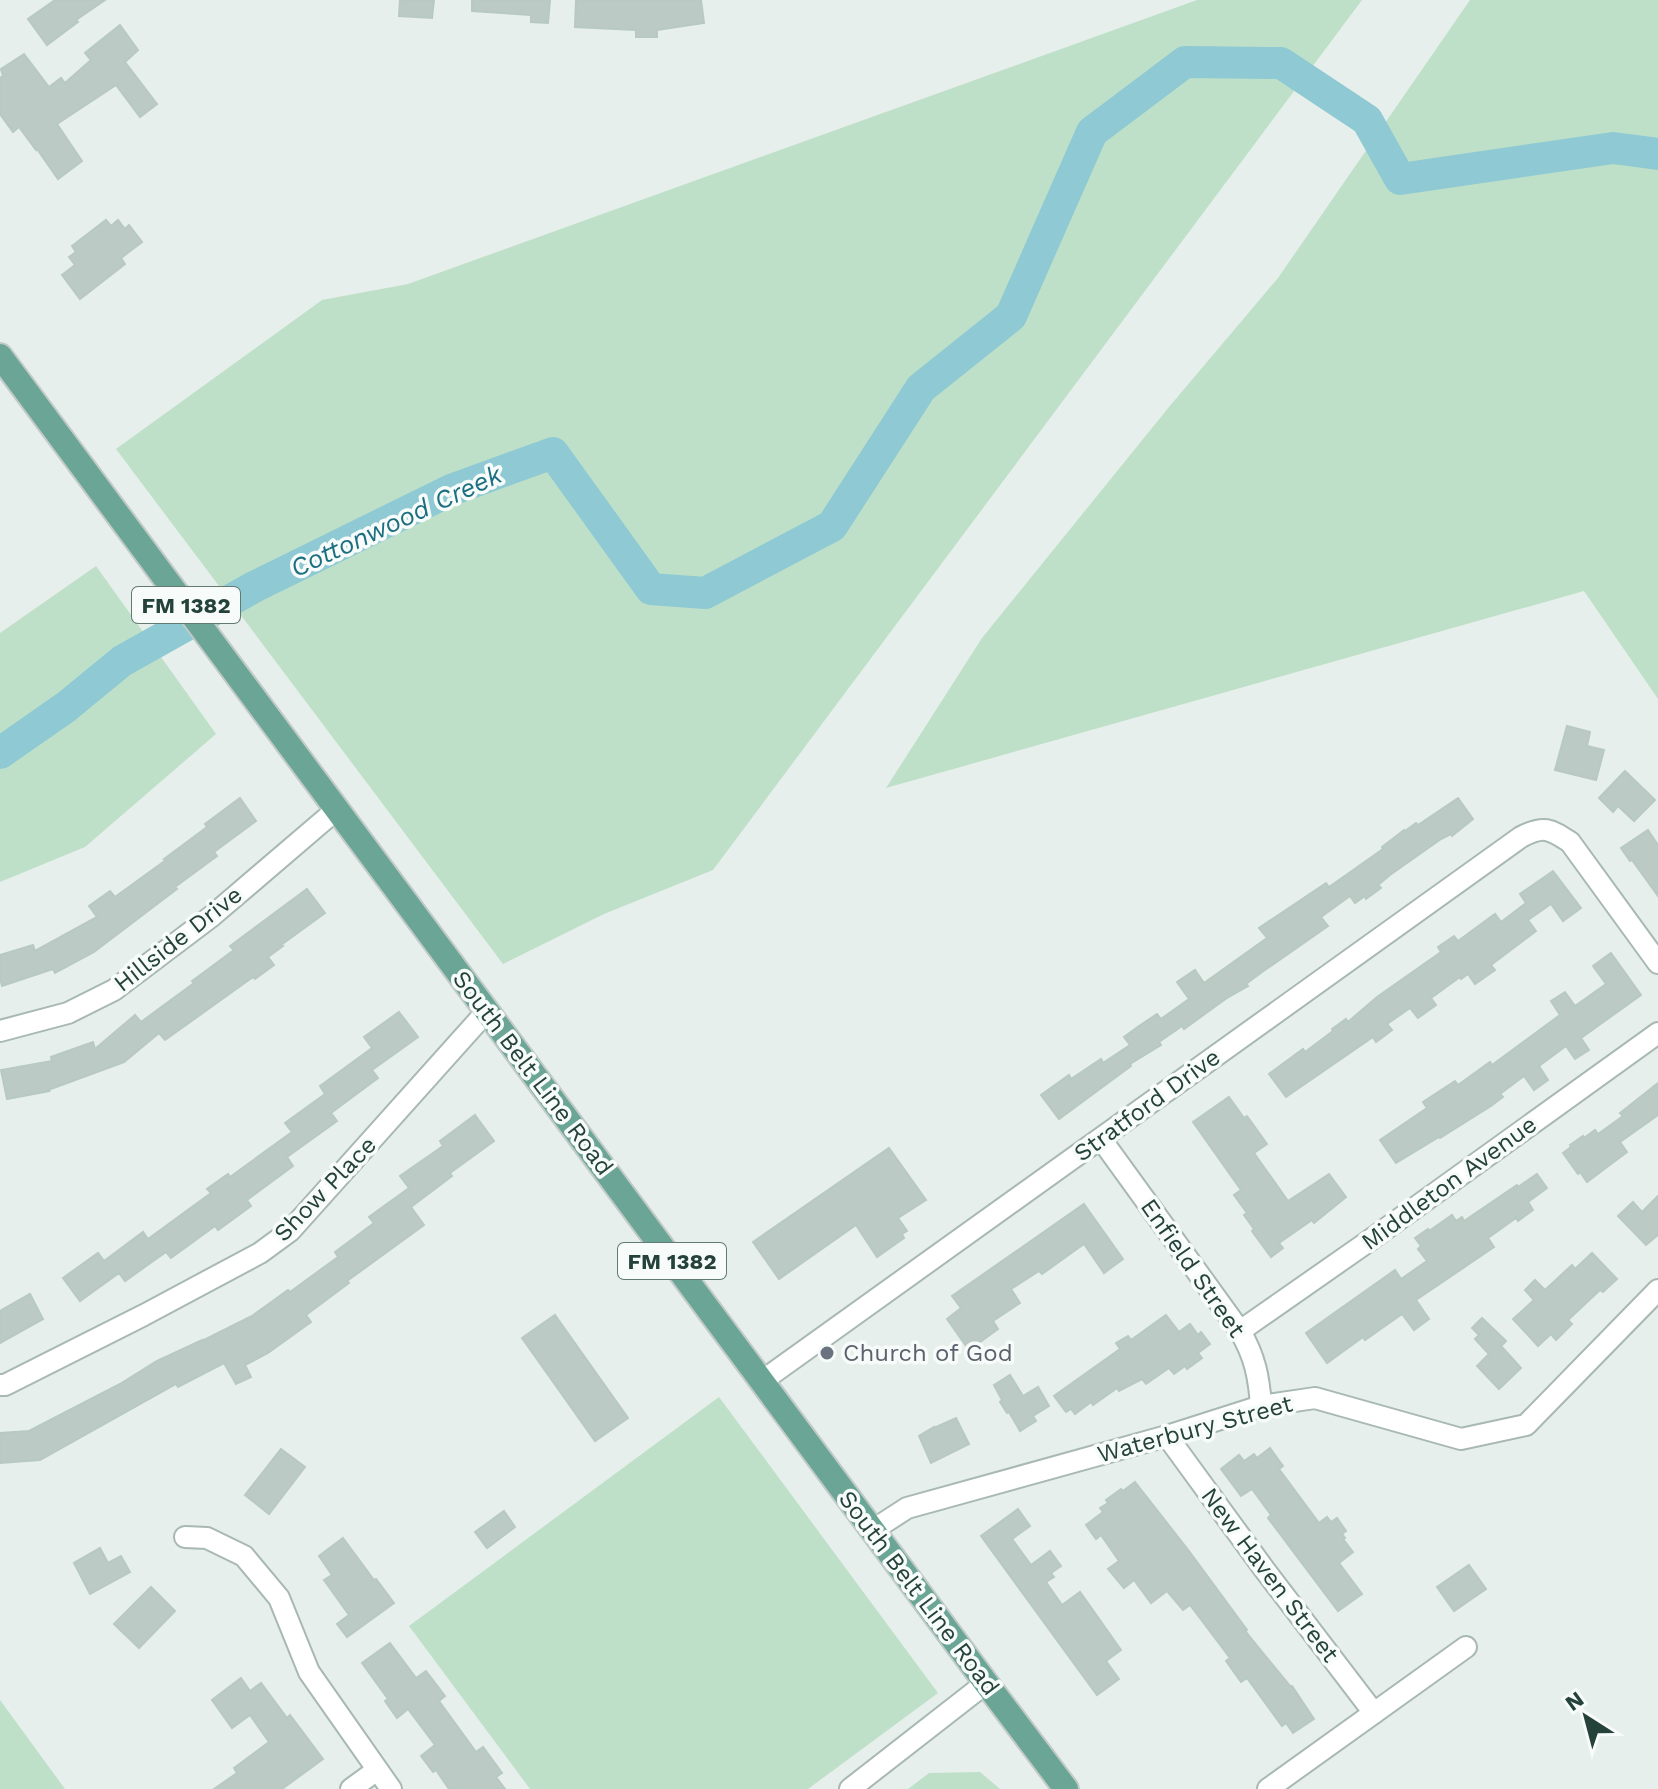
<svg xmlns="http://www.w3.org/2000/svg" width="1658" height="1789" viewBox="0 0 1658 1789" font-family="'Work Sans',sans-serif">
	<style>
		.green { fill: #bfe0c8 }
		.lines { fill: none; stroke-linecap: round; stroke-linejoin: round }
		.river { stroke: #8ec9d4; stroke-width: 32 }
		.building { fill: #bbcac4; stroke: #b8c9c2; stroke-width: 2 }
		.minor-casing { stroke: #a8b8b2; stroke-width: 24 }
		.primary-casing { stroke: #c2cac8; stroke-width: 28 }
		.minor { stroke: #fff; stroke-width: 20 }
		.primary { stroke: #6aa596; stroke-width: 24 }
		.worship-dot { fill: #6b7280; stroke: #f7fbf9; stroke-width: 3 }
		.labels { text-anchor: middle; stroke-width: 7; stroke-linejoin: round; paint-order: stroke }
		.shield { fill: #f7fbf9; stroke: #637a73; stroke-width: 2 }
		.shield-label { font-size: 22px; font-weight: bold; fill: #24423a }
		.street-label { font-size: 24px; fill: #24423a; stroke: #f7fbf9 }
		.worship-label { font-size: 24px; fill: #5b616d; stroke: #f7fbf9; text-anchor: start }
		.water-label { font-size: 26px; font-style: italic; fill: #1c6f80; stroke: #f7fbf9 }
	</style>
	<rect width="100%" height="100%" fill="#e6efeb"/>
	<g class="green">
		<polygon points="1197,0 1362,0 713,870 604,914 503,964 116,449 322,300 408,284"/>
		<polygon points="1470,0 1658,0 1658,699 1584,591 886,788 982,638 1169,407 1278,278"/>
		<polygon points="96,566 216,734 85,847 0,882 0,633"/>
		<polygon points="719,1397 938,1693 808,1789 530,1789 409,1626"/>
		<polygon points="0,1700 65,1789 0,1789"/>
		<polygon points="980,1772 1000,1789 908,1789 929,1773"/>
	</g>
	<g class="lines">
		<polyline class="river" points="0,753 66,707 122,661 254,587 451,490 553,453 651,589 705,593 832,526 921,388 1011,316 1092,132 1185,62 1281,63 1367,120 1400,179 1613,148 1658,154"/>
	</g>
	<g class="building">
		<polygon points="55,0 105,0 76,20 78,22 47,45 28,19"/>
		<polygon points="400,0 434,0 432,18 399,16"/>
		<polygon points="472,0 550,0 548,23 531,22 531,15 472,11"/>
		<polygon points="576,0 701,0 704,23 657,30 657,37 636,37 636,30 575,27"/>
		<polygon points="120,25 138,50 125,62 157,104 140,117 116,85 57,124 82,161 58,179 37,149 36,150 19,127 13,132 0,114 0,78 3,76 1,69 24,54 49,87 61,78 65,83 91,60 85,53"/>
		<polygon points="106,220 111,226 118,220 125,229 129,225 142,242 121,258 125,264 80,299 62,275 75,265 69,257 76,252 72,246"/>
		<polygon points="1567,726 1590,732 1587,746 1604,750 1596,780 1555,770"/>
		<polygon points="1625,771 1655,800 1634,821 1618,806 1613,812 1599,798"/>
		<polygon points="240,798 256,821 214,852 217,856 175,887 177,889 94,952 55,973 53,969 2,986 0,978 0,955 33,945 35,951 97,917 89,906 110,891 115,897 166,860 164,859 207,827 205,824"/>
		<polygon points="1458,798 1473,819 1452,836 1451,834 1441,839 1390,875 1378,885 1381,888 1366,899 1365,896 1355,903 1350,896 1321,917 1328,926 1262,972 1246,984 1248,986 1227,998 1184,1029 1182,1026 1159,1042 1161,1045 1130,1064 1131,1066 1059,1119 1041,1095 1069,1075 1071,1079 1101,1059 1103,1063 1130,1045 1124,1037 1139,1026 1157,1014 1161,1019 1189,999 1177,982 1195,970 1204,983 1267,938 1259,928 1326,883 1329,887 1383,849 1382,847 1404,830 1405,831 1416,823 1418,825"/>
		<polygon points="1648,830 1658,845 1658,896 1632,860 1630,861 1621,848"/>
		<polygon points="1553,871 1581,908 1563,921 1551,904 1528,920 1536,931 1491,965 1495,970 1475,984 1468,974 1461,979 1460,977 1431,998 1436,1005 1418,1018 1410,1008 1387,1024 1392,1030 1376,1042 1373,1037 1286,1097 1269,1074 1303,1049 1305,1052 1333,1031 1332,1029 1346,1019 1348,1022 1377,997 1441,952 1438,947 1454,936 1458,941 1495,914 1501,922 1526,903 1520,894"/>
		<polygon points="307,889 325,913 281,945 283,946 268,957 274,965 255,979 253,977 165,1040 159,1033 124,1062 48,1090 49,1091 7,1099 1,1070 52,1061 51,1057 93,1042 95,1049 135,1015 141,1022 194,983 192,981 234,950 230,946"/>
		<polygon points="1611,953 1641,995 1581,1038 1589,1050 1575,1059 1566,1046 1539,1066 1548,1080 1534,1090 1524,1076 1500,1094 1503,1097 1491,1106 1440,1138 1439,1137 1396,1163 1380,1140 1427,1108 1423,1102 1455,1081 1458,1085 1490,1062 1492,1065 1560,1015 1551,1001 1565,992 1575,1006 1606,984 1593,966"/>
		<polygon points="399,1012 418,1037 372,1070 378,1078 331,1113 337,1121 287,1157 293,1166 247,1200 251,1206 218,1230 215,1226 171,1258 166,1252 125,1281 119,1273 80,1301 63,1278 98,1253 104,1261 143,1232 148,1239 211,1193 207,1189 228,1174 230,1177 292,1132 285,1123 325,1094 320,1086 372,1048 364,1037"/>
		<polygon points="1658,1083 1658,1115 1620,1142 1627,1152 1587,1182 1580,1172 1578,1174 1563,1153 1571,1147 1570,1145 1583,1136 1584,1138 1595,1130 1598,1134 1623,1116 1620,1113"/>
		<polygon points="1229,1097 1244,1118 1247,1116 1267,1144 1254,1153 1288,1201 1329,1174 1346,1197 1314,1223 1312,1220 1279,1243 1283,1248 1271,1257 1252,1231 1254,1229 1244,1215 1247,1213 1234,1195 1241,1190 1193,1122"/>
		<polygon points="475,1115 494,1141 450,1173 452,1176 411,1207 424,1225 347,1281 349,1283 306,1315 311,1322 268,1353 245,1365 251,1377 236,1384 224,1363 178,1387 176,1384 40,1460 0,1463 0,1433 29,1431 120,1384 157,1361 202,1340 202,1341 252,1316 288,1290 290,1292 338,1257 335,1252 374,1223 369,1217 409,1188 400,1176 443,1146 440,1141"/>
		<polygon points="889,1148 926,1200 898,1218 907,1231 902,1234 904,1238 877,1257 856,1225 779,1279 753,1242"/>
		<polygon points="1537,1174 1547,1188 1528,1202 1533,1210 1518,1221 1516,1218 1488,1238 1494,1247 1416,1300 1429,1319 1414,1330 1402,1314 1365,1340 1363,1337 1327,1363 1306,1333 1395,1270 1401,1279 1427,1261 1418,1249 1421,1246 1415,1238 1428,1229 1429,1231 1452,1215 1456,1221 1462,1217 1464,1221 1517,1185 1518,1187"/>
		<polygon points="1658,1196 1658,1235 1646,1245 1618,1216 1633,1202 1642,1212"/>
		<polygon points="1084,1204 1123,1259 1104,1273 1084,1244 1042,1274 1039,1271 1011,1289 1020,1303 993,1321 998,1329 969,1350 947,1319 961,1308 952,1296"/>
		<polygon points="1592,1253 1617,1279 1603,1292 1600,1290 1568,1320 1572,1324 1556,1340 1551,1334 1538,1346 1513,1319 1534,1300 1525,1290 1535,1280 1545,1290 1572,1265 1575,1269"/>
		<polygon points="30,1294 43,1319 0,1343 0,1311"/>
		<polygon points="555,1315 628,1418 595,1441 522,1338"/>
		<polygon points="1166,1315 1179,1332 1190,1324 1198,1335 1201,1332 1210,1344 1198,1353 1202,1358 1187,1369 1185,1366 1174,1374 1169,1368 1146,1384 1142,1379 1119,1391 1117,1388 1093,1405 1091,1402 1075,1414 1071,1409 1066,1412 1054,1396 1120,1349 1116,1343 1128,1336 1131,1340"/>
		<polygon points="1482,1318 1506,1341 1501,1346 1521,1368 1499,1389 1477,1366 1489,1354 1475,1339 1479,1335 1472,1328"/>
		<polygon points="1010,1375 1023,1396 1038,1387 1049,1406 1033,1416 1036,1421 1020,1431 1009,1412 1007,1413 1000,1402 1002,1400 994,1385"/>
		<polygon points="956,1418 969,1444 931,1463 919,1436 934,1427 934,1428"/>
		<polygon points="1270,1448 1283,1466 1279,1469 1319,1523 1327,1517 1331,1522 1337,1518 1346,1531 1342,1534 1345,1538 1343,1539 1353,1552 1339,1563 1362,1594 1338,1611 1268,1518 1271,1515 1252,1489 1241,1496 1221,1469 1239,1455 1244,1461 1254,1454 1257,1458"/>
		<polygon points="281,1449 305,1467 269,1514 245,1495"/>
		<polygon points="1135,1482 1189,1551 1247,1630 1245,1631 1290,1686 1292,1686 1314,1719 1293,1733 1286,1723 1282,1726 1247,1678 1241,1682 1226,1661 1230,1658 1190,1605 1183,1610 1167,1591 1151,1603 1134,1580 1124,1588 1108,1569 1119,1561 1101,1535 1096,1539 1086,1525 1103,1512 1100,1508 1108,1503 1106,1500 1121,1489 1123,1491"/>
		<polygon points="1018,1509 1030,1526 1012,1539 1031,1565 1050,1551 1061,1566 1051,1573 1054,1577 1046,1582 1062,1605 1080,1592 1121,1650 1106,1661 1119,1679 1097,1695 981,1536"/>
		<polygon points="504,1511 515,1527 487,1548 475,1532"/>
		<polygon points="343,1538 374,1580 376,1579 394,1603 347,1637 337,1624 349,1615 324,1580 332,1575 319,1556"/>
		<polygon points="100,1548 108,1563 121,1556 130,1572 90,1594 74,1563"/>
		<polygon points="1469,1565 1486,1589 1454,1611 1437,1587"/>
		<polygon points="151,1587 175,1611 139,1648 114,1624"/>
		<polygon points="390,1643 416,1678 426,1671 445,1696 439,1701 476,1752 483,1747 502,1773 496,1777 505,1789 449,1789 436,1770 433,1772 421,1756 435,1745 408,1709 397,1718 385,1701 388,1699 362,1663"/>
		<polygon points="241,1678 250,1691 261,1683 287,1718 290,1715 323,1759 282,1789 214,1789 237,1773 234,1768 269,1742 250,1715 232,1728 212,1700"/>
	</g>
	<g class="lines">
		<defs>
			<g id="minor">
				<polyline points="0,1031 68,1013 114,990 212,916 336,810"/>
				<path d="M 1101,1139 L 1240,1331 C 1255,1357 1259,1377 1261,1406"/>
				<polyline points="1240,1331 1366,1243 1658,1033"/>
				<path d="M 762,1381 L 1521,837 C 1544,825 1550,829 1570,842 L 1658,963"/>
				<polyline points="0,1385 5,1385 144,1315 260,1253 290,1231 487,1011"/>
				<polyline points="1167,1436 1264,1569 1374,1713"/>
				<polyline points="873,1530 907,1508 1167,1436 1261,1406 1315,1398 1461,1439 1526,1425 1658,1290"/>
				<polyline points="185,1537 207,1538 244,1556 279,1598 309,1672 391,1789"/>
				<polyline points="351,1789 377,1770"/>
				<polyline points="850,1789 986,1683"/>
				<polyline points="1268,1789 1466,1647"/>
			</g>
			<polyline id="primary" points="0,356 986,1683 1066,1789"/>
		</defs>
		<use href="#minor" class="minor-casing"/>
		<use href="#primary" class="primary-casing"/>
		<use href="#minor" class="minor"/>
		<use href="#primary" class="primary"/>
	</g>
	<circle class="worship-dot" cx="827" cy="1353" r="8"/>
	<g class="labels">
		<g class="shield">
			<rect x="132" y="587" width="108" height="36" rx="6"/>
			<rect x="618" y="1243" width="108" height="36" rx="6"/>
		</g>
		<g class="shield-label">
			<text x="186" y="613">FM 1382</text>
			<text x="672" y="1269">FM 1382</text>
		</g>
		<g class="street-label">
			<text transform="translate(178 939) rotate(-38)" y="8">Hillside Drive</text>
			<text transform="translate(533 1073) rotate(53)" y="8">South Belt Line Road</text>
			<text transform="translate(1147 1105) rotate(-36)" y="8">Stratford Drive</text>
			<text transform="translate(1449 1183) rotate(-36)" y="8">Middleton Avenue</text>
			<text transform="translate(325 1189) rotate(-46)" y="8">Show Place</text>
			<text transform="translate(1193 1268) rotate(55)" y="8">Enfield Street</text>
			<text transform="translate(1195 1429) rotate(-15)" y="8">Waterbury Street</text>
			<text transform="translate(1270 1575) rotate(53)" y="8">New Haven Street</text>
			<text transform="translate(919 1593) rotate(53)" y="8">South Belt Line Road</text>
		</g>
		<g class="worship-label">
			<text x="843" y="1361">Church of God</text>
		</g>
		<g class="water-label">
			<text transform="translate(396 521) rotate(-25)" y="9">Cottonwood Creek</text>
		</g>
	</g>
	<g transform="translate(1586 1717) rotate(324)" stroke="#f7fbf9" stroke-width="6" paint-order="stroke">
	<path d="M0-6L14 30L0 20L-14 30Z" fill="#24423a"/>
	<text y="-12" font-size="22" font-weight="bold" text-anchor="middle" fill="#24423a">N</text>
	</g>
</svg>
